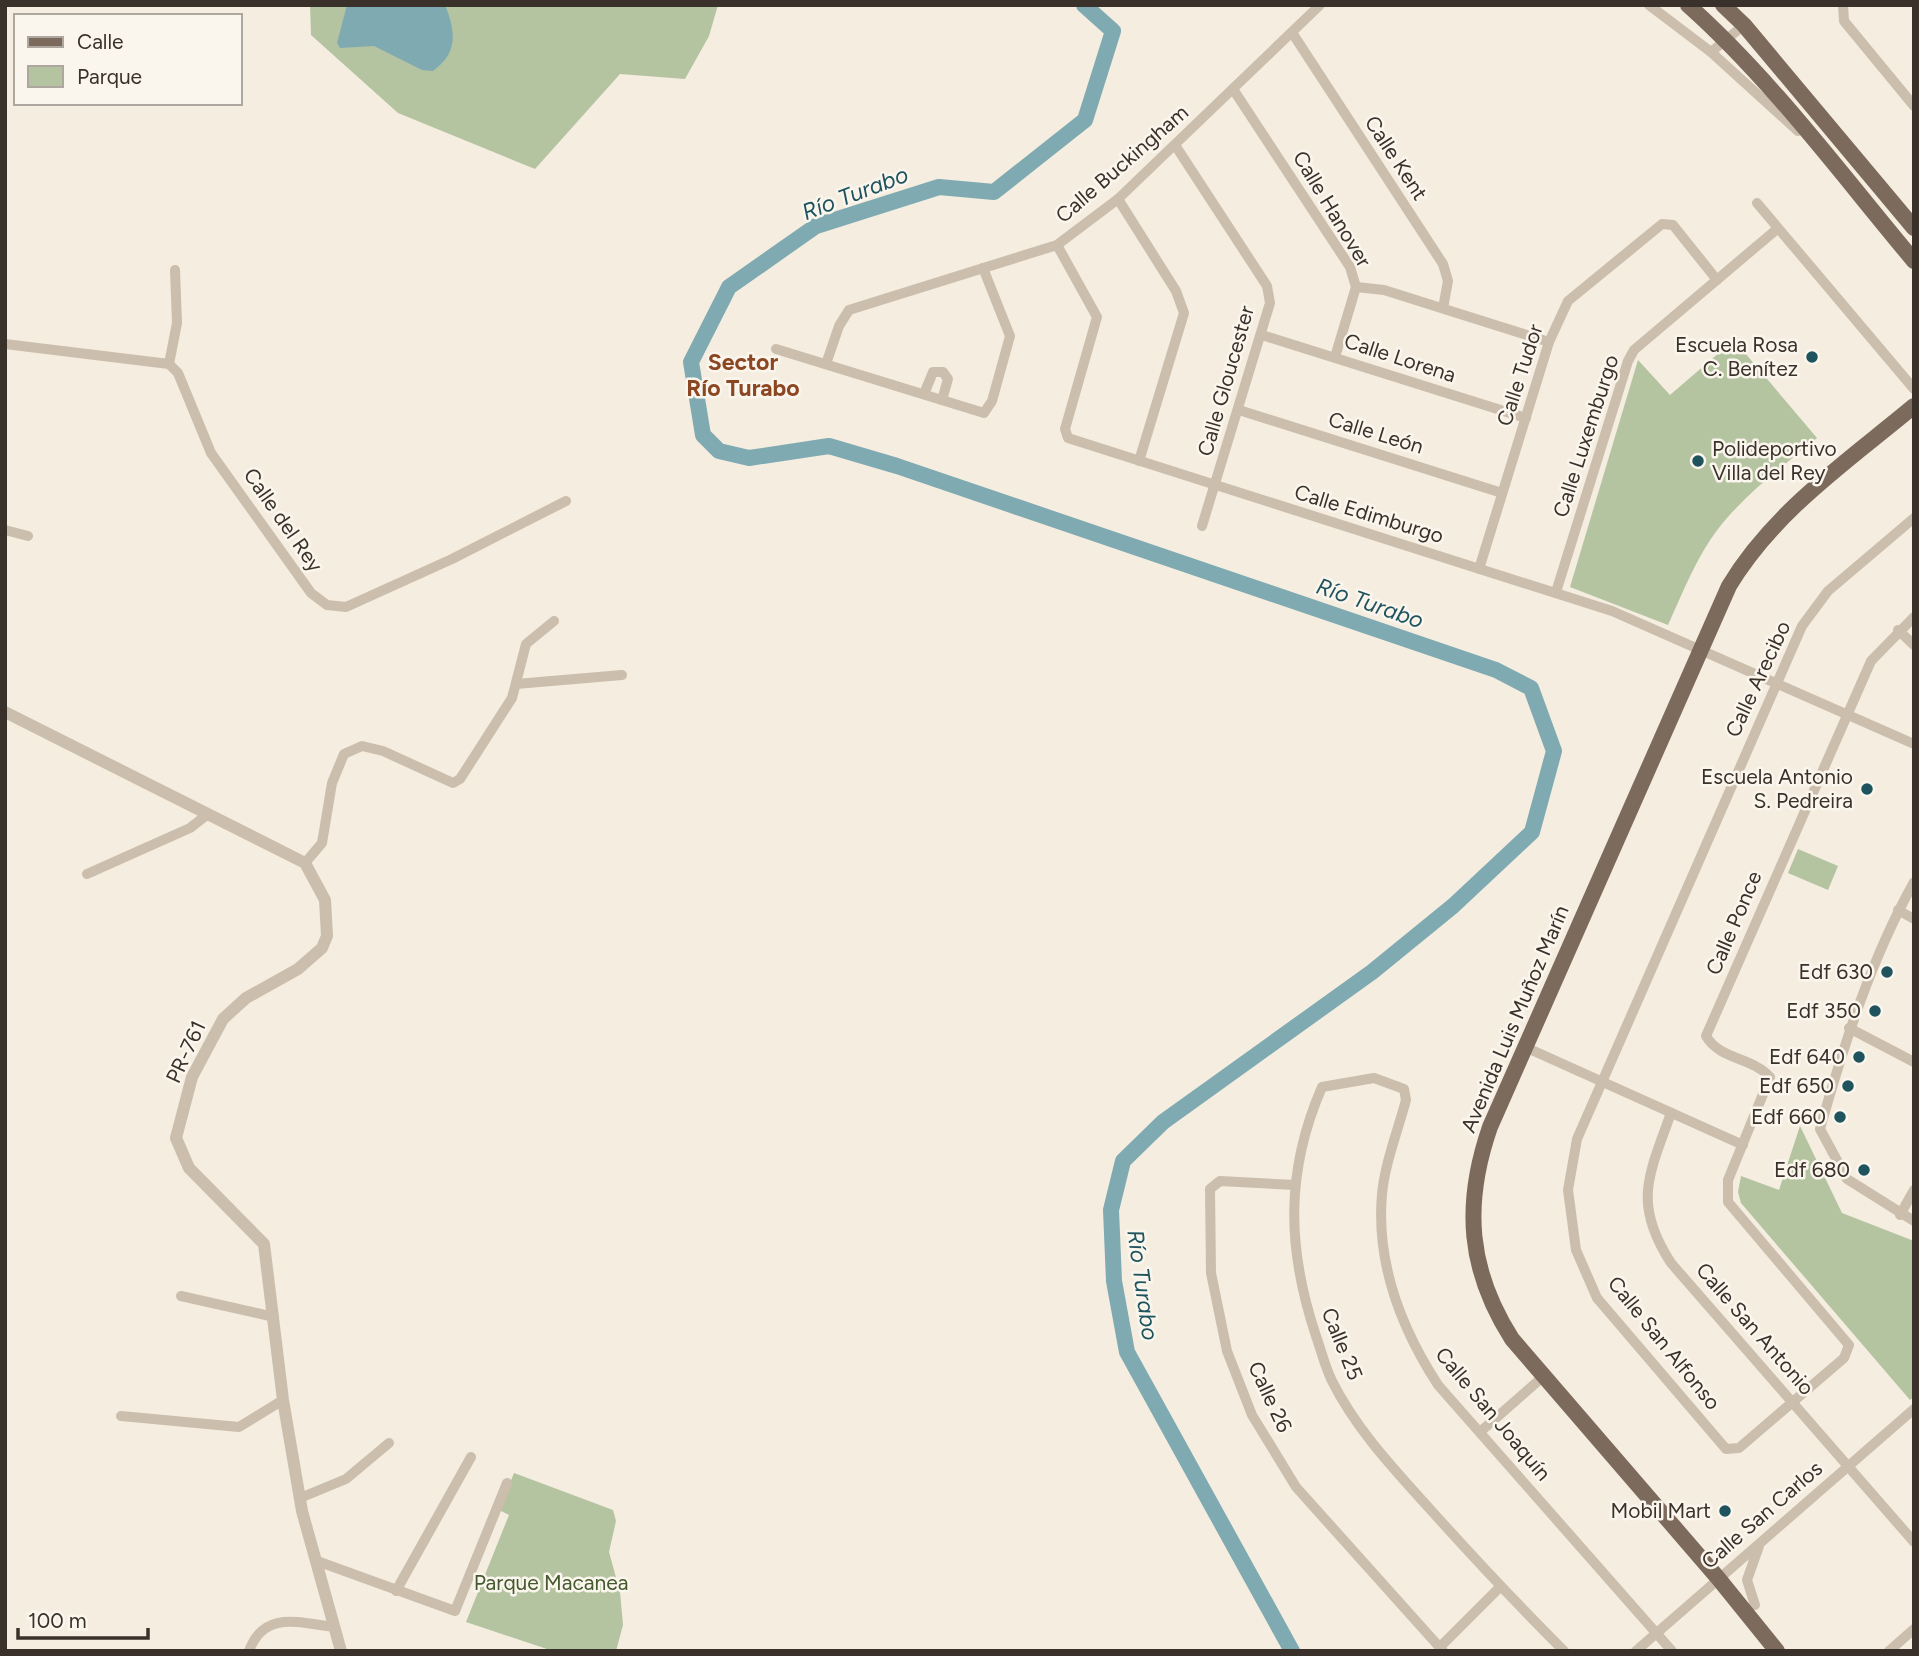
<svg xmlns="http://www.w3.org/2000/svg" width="1919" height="1656" viewBox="0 0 1919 1656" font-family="Figtree,sans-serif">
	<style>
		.green { fill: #b4c3a0 }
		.water { fill: #7faab1 }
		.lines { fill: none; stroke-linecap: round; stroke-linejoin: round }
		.river { stroke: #7faab1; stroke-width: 16 }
		.minor { stroke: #ccbeac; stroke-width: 10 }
		.tertiary { stroke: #ccbeac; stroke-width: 12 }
		.primary { stroke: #7c6a5c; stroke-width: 16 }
		.poi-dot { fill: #1f535d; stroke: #fbf6ed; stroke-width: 2.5 }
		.labels { text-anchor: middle; stroke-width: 5; stroke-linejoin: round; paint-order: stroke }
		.street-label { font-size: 21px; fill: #3a312b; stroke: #fbf6ed }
		.poi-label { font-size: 21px; fill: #3a312b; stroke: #fbf6ed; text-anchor: end }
		.park-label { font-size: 21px; fill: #45592e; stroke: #fbf6ed }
		.water-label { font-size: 23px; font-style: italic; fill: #1f535d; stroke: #fbf6ed }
		.neighbourhood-label { font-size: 23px; font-weight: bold; fill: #8b4622; stroke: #fbf6ed }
	</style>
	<rect width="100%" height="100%" fill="#f4ede0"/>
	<g class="green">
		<polygon points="310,5 718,5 709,36 685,79 620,74 535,169 398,113 311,35"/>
		<path d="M 1734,340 L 1817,438 C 1783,466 1745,494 1718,529 C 1696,558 1683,592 1668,625 L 1570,587 L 1638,360 L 1670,395 Z"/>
		<polygon points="1798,849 1838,866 1828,890 1788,873"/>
		<polygon points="1800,1126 1842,1213 1914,1241 1914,1397 1910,1400 1741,1203 1738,1192 1741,1176 1779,1190"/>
		<polygon points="514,1473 613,1510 616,1521 609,1552 620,1592 623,1625 616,1651 553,1651 466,1622 509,1515 499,1510"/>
	</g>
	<path class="water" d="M 347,5 L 445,5 C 456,32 458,53 433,71 L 422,70 L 374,46 L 340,48 L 337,43 Z"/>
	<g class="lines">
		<polyline class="river" points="1084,5 1113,31 1085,120 994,192 939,187 816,226 729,287 691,362 703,435 719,451 749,458 829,446 897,466 1496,670 1531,688 1554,751 1532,832 1453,906 1372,972 1163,1122 1123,1161 1111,1210 1114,1281 1127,1352 1292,1651"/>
		<g class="minor">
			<polyline points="1649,5 1711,52 1798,131"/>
			<polyline points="1843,5 1844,21 1914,106"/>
			<polyline points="1293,34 1443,264 1448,281 1443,308"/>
			<polyline points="1711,52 1744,25"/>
			<polyline points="1233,89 1350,267 1356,287 1335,357"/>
			<polyline points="1175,145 1267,286 1270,303 1202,526"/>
			<polyline points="1118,199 1176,291 1184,313 1139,461"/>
			<polyline points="1757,203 1914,389"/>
			<polyline points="1057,245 1097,317 1065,429 1068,438 1612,611 1914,744"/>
			<polyline points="1356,287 1384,290 1549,342"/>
			<polyline points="1262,335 1526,418"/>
			<polyline points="5,344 169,364 178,373 211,453 311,593 327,605 346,607 452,559 566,501"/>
			<polyline points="776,349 984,413 992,401 1010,336 983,268"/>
			<polyline points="169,364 177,323 175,270"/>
			<polyline points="826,364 839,326 849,310 1057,245 1118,199 1320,5"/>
			<polyline points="924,394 933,372 943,372 948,379 942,400"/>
			<polyline points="1239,410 1502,493"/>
			<path d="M 1914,518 L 1828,591 L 1802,626 L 1577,1139 L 1568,1190 L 1576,1250 L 1597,1298 L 1726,1449 L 1739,1448 L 1844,1358 L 1849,1345 L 1728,1202 L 1728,1180 L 1770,1077 C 1752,1057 1720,1060 1706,1036 L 1871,661 L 1914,617"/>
			<polyline points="5,530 28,536"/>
			<polyline points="1479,569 1549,342 1568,301 1662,224 1673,225 1717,280"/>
			<polyline points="1556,592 1628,361 1634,350 1777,229"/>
			<polyline points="1898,630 1914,645"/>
			<polyline points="516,684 622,675"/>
			<polyline points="305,863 322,843 332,783 344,754 362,746 383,751 453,783 460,779 512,698 526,644 554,621"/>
			<polyline points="87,874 190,828 208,814"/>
			<path d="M 1914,882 C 1871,959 1844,1044 1820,1129 L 1847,1179 L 1914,1221"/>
			<polyline points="1898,910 1914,919"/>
			<polyline points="1849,1028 1914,1062"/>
			<polyline points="1525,1047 1743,1145"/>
			<path d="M 1671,1113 C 1649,1175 1632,1203 1671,1263 L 1914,1542"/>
			<polyline points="1295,1185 1220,1181 1210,1189 1211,1273 1227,1351 1252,1415 1296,1487 1443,1651"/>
			<polyline points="1900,1215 1914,1190"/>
			<polyline points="181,1296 274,1317"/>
			<polyline points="121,1416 239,1427 283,1400"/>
			<polyline points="1480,1432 1546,1374"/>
			<polyline points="300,1498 346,1479 389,1443"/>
			<polyline points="317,1561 455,1611 507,1483"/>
			<polyline points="396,1591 471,1457"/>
			<polyline points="1755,1605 1747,1580 1759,1546"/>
			<polyline points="1440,1647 1500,1587"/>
			<path d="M 249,1651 C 264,1610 299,1623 334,1627"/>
			<path d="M 1564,1651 C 1517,1604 1473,1557 1429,1508 C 1393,1468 1356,1429 1332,1381 C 1325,1367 1321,1350 1316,1336 C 1287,1249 1285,1172 1322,1087 L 1374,1078 L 1404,1089 L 1406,1100 C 1398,1130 1385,1163 1382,1194 C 1376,1262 1401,1328 1438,1385 L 1672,1651"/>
			<polyline points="1636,1651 1914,1409"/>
			<polyline points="1889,1651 1914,1629"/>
		</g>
		<polyline class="tertiary" points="5,712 305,863 325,900 327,936 322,948 298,969 246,998 223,1019 192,1077 176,1138 189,1168 264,1244 283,1400 302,1511 341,1651"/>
		<g class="primary">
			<path d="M 1688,5 C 1772,80 1841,174 1914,261"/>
			<polyline points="1723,5 1744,25 1914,228"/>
			<path d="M 1777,1651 L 1718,1578 L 1512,1339 C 1468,1270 1463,1205 1490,1127 L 1729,586 C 1774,511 1848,461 1914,406"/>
		</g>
	</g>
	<g class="poi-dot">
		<circle cx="1812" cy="357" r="7"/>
		<circle cx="1698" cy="461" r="7"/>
		<circle cx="1867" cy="789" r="7"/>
		<circle cx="1887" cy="972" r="7"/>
		<circle cx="1875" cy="1011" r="7"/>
		<circle cx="1859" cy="1057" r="7"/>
		<circle cx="1848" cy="1086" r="7"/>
		<circle cx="1840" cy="1117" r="7"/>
		<circle cx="1864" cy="1170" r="7"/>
		<circle cx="1725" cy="1511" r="7"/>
	</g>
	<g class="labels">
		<g class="street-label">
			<text transform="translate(1396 158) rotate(57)" y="7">Calle Kent</text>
			<text transform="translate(1122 164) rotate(-41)" y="7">Calle Buckingham</text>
			<text transform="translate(1332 209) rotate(59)" y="7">Calle Hanover</text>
			<text transform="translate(1400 358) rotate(18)" y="7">Calle Lorena</text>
			<text transform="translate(1520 375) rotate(-72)" y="7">Calle Tudor</text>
			<text transform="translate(1226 381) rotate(-74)" y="7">Calle Gloucester</text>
			<text transform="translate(1376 433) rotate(17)" y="7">Calle León</text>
			<text transform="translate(1586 436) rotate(-72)" y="7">Calle Luxemburgo</text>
			<text transform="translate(1369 514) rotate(17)" y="7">Calle Edimburgo</text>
			<text transform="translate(283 520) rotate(55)" y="7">Calle del Rey</text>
			<text transform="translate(1758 679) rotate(-65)" y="7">Calle Arecibo</text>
			<text transform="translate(1734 923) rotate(-67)" y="7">Calle Ponce</text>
			<text transform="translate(1515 1019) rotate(-67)" y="7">Avenida Luis Muñoz Marín</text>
			<text transform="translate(186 1052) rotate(-65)" y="7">PR-761</text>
			<text transform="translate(1755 1329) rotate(49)" y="7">Calle San Antonio</text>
			<text transform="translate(1664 1343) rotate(51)" y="7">Calle San Alfonso</text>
			<text transform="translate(1342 1344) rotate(68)" y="7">Calle 25</text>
			<text transform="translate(1270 1397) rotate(65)" y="7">Calle 26</text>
			<text transform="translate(1493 1414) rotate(50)" y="7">Calle San Joaquín</text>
			<text transform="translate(1762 1515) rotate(-41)" y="7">Calle San Carlos</text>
		</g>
		<g class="poi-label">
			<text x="1798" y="352">Escuela Rosa<tspan x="1798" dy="24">C. Benítez</tspan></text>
			<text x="1712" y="456" text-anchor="start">Polideportivo<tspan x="1712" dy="24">Villa del Rey</tspan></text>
			<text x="1853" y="784">Escuela Antonio<tspan x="1853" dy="24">S. Pedreira</tspan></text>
			<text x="1873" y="979">Edf 630</text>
			<text x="1861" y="1018">Edf 350</text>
			<text x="1845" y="1064">Edf 640</text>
			<text x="1834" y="1093">Edf 650</text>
			<text x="1826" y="1124">Edf 660</text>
			<text x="1850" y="1177">Edf 680</text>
			<text x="1711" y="1518">Mobil Mart</text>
		</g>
		<g class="park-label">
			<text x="551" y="1590">Parque Macanea</text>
		</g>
		<g class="water-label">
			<text transform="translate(855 193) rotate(-21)" y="8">Río Turabo</text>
			<text transform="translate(1370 603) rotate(19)" y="8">Río Turabo</text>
			<text transform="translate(1143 1285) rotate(82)" y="8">Río Turabo</text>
		</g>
		<g class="neighbourhood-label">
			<text x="743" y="370">Sector<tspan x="743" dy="26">Río Turabo</tspan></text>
		</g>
	</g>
	<rect width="1919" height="1656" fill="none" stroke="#3a312b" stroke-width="14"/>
	<rect x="14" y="14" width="228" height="91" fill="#fbf6ed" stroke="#aea79f" stroke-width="2"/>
	<rect x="28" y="37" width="35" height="10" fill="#7c6a5c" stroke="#aea79f" stroke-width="2"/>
	<text x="77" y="49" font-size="21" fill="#3a312b">Calle</text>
	<rect x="28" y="66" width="35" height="21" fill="#b4c3a0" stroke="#aea79f" stroke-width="2"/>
	<text x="77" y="84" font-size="21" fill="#3a312b">Parque</text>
	<path d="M18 1628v10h130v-10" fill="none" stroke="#3a312b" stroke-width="3.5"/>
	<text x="28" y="1628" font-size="21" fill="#3a312b" stroke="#fbf6ed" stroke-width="5" paint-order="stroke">100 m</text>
</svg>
